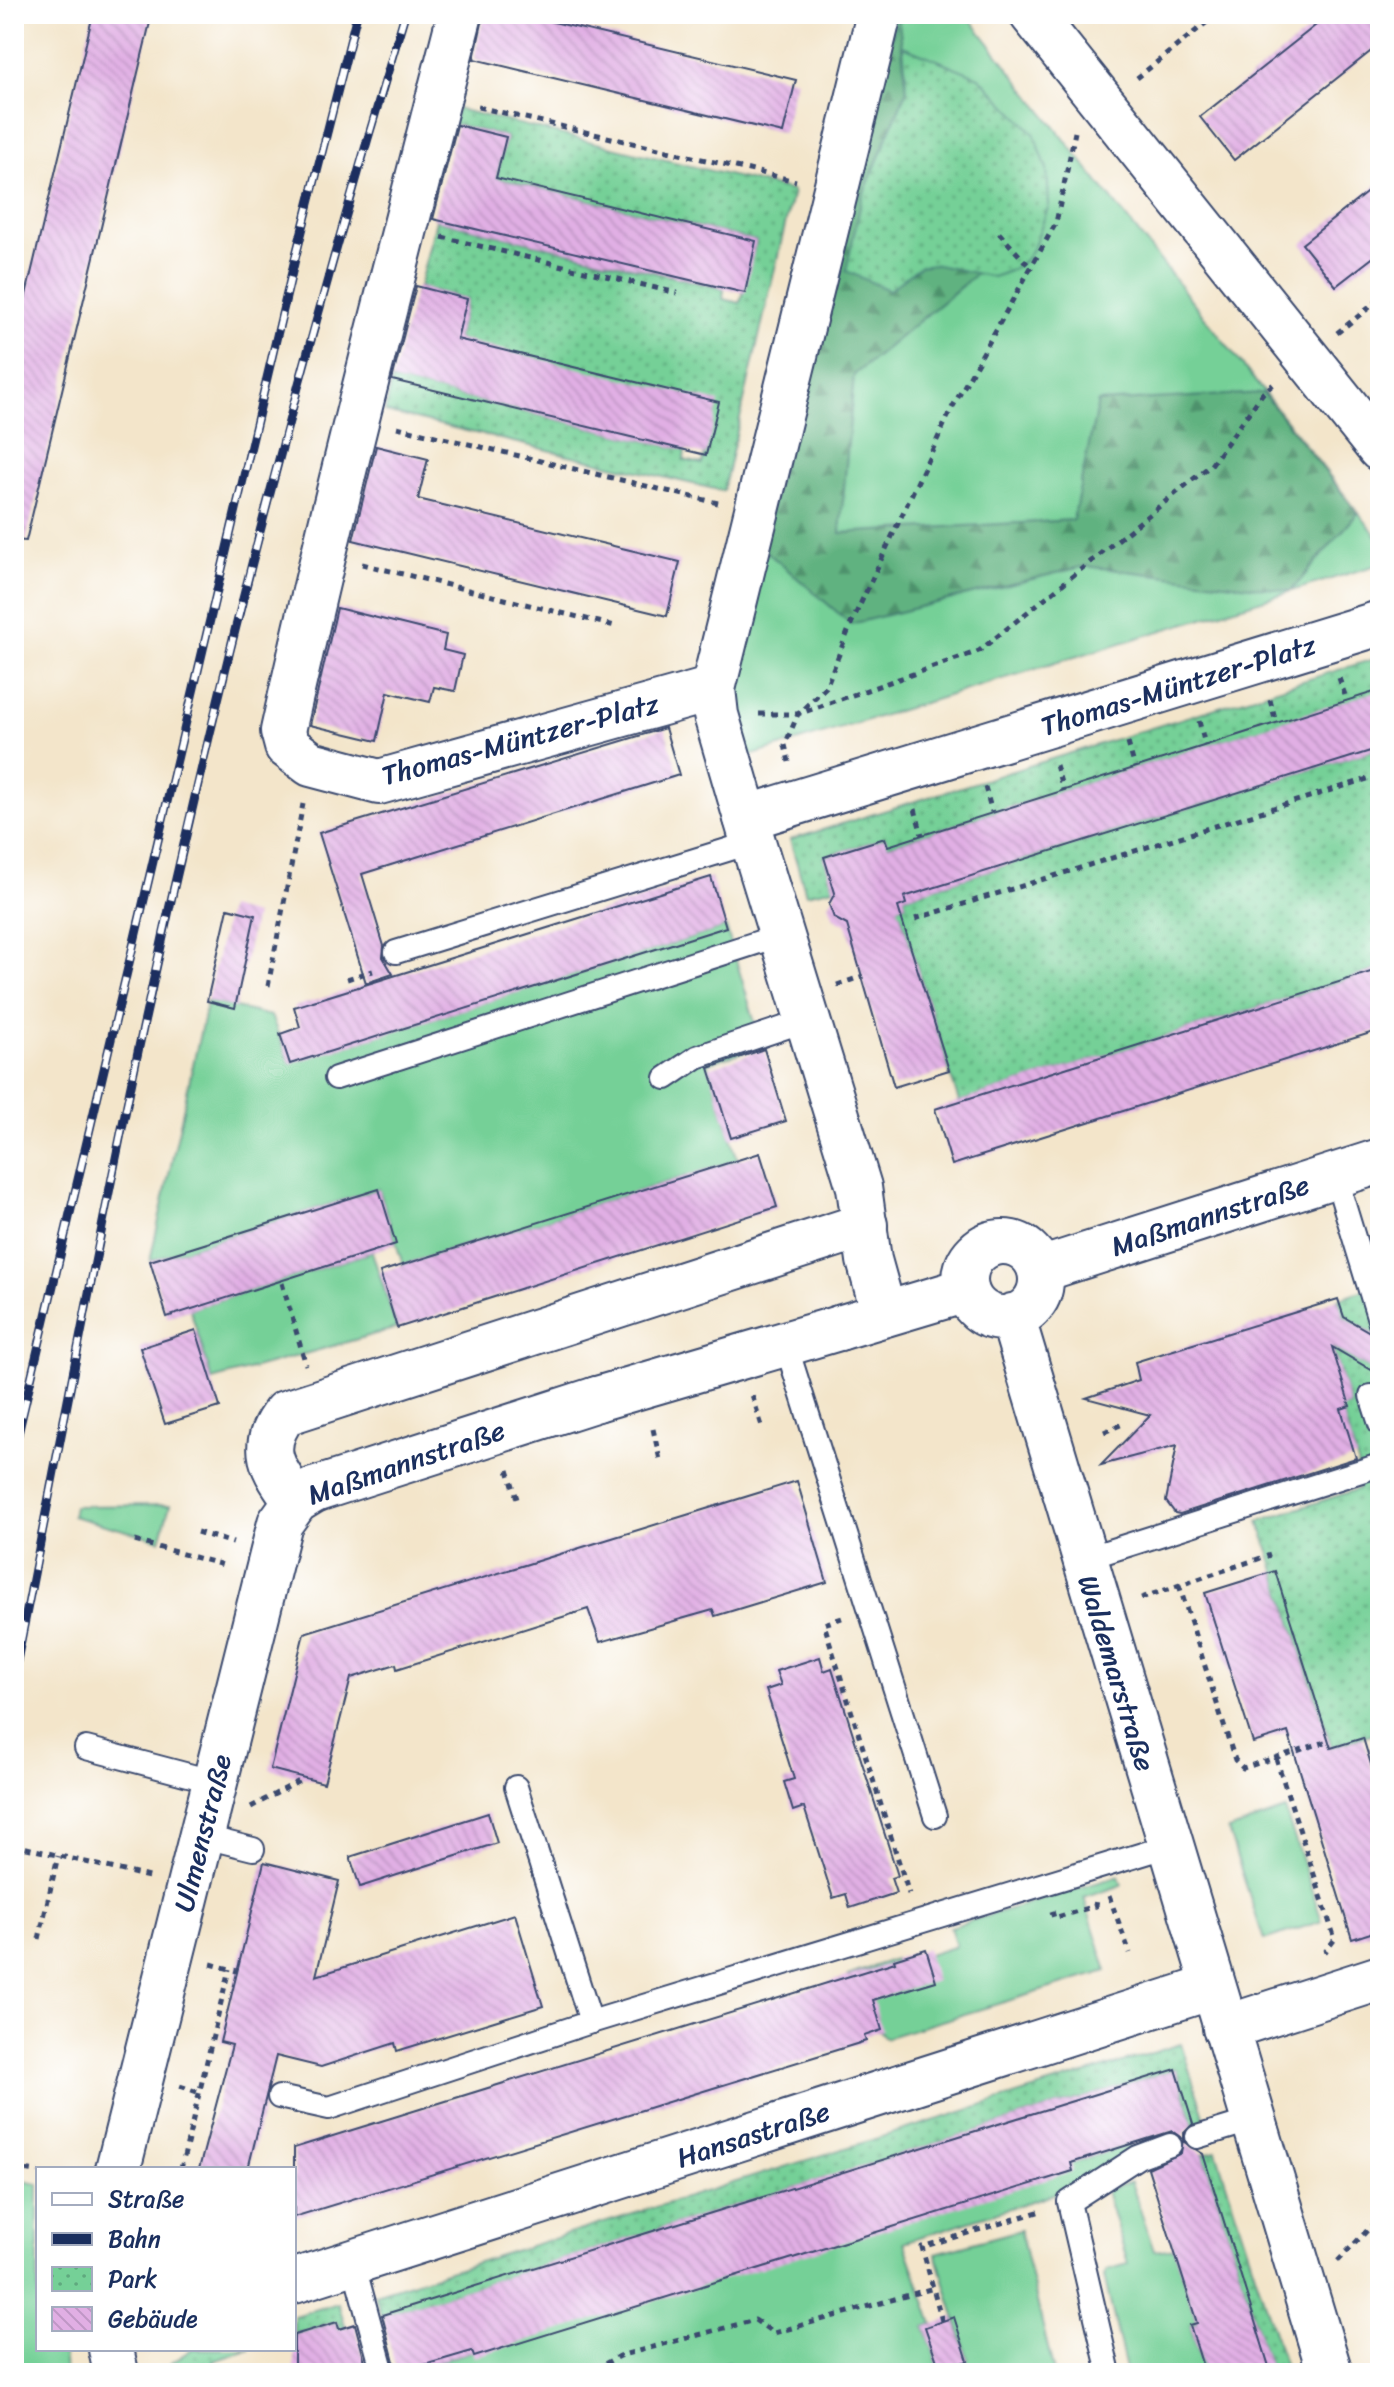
<svg xmlns="http://www.w3.org/2000/svg" width="1394" height="2387" viewBox="0 0 1394 2387" font-family="Sriracha,sans-serif">
	<style>
		.grass { fill: #75d097; stroke: #48807a; stroke-width: 2 }
		.forest { fill: url(#forest-firs); stroke: #3e706f; stroke-width: 2 }
		.park { fill: url(#park-dots); stroke: #48807a; stroke-width: 2 }
		.building { fill: url(#building-back-hatch) }
		.lines { fill: none; stroke-linecap: round; stroke-linejoin: round }
		.service-casing { stroke: #3b4a6e; stroke-width: 26 }
		.minor-casing { stroke: #3b4a6e; stroke-width: 48 }
		.tertiary-casing { stroke: #3b4a6e; stroke-width: 48 }
		.path { stroke: #3b4a6e; stroke-width: 5; stroke-dasharray: 6 6; stroke-linecap: butt }
		.service { stroke: #fff; stroke-width: 22 }
		.minor { stroke: #fff; stroke-width: 44 }
		.tertiary { stroke: #fff; stroke-width: 44 }
		.rail-casing { stroke: #1b2f5e; stroke-width: 9 }
		.rail { stroke: #fff; stroke-width: 6; stroke-dasharray: 18; stroke-linecap: butt }
		.labels { text-anchor: middle; stroke-width: 6; stroke-linejoin: round; paint-order: stroke }
		.street-label { font-size: 28px; fill: #1b2f5e; stroke: #fff }
	</style>
	<defs>
		<pattern id="forest-firs" width="22" height="20" patternUnits="userSpaceOnUse" patternTransform="scale(2)"><rect width="22" height="20" fill="#60b280"/><path d="M5 1l3.5 6h-7zM16 11l3.5 6h-7z" fill="#4e916c"/></pattern>
		<pattern id="park-dots" width="8" height="8" patternUnits="userSpaceOnUse" patternTransform="scale(2)"><rect width="8" height="8" fill="#75d097"/><path d="M2 2h.1M6 6h.1" fill="none" stroke="#5fa97e" stroke-width="1.8" stroke-linecap="round"/></pattern>
		<pattern id="building-back-hatch" width="6" height="6" patternUnits="userSpaceOnUse" patternTransform="scale(2)"><rect width="6" height="6" fill="#e1afe4"/><path d="M-1 5l2 2M0 0l6 6M5-1l2 2" fill="none" stroke="#c097c6"/></pattern>
	</defs>
	<rect width="100%" height="100%" fill="#fff"/>
	<filter id="ink" filterUnits="userSpaceOnUse"><feTurbulence type="fractalNoise" baseFrequency=".0125" numOctaves="2"/><feDisplacementMap in="SourceGraphic" scale="16" xChannelSelector="R" yChannelSelector="G"/><feConvolveMatrix kernelMatrix="1 2 1 2 8 2 1 2 1" color-interpolation-filters="sRGB"/></filter>
	<filter id="wash" filterUnits="userSpaceOnUse"><feTurbulence type="fractalNoise" baseFrequency=".006" numOctaves="4" result="noise"/><feDisplacementMap in="SourceGraphic" scale="32" xChannelSelector="R" yChannelSelector="G"/><feGaussianBlur stdDeviation="1.8" result="paint"/><feColorMatrix in="noise" values="0 0 0 0 0 0 0 0 0 0 0 0 0 0 0 0 0 1.4 0 .05"/><feComposite in="paint" operator="in"/></filter>
	<g filter="url(#wash)">
		<rect width="100%" height="100%" fill="#f3e5ca"/>
		<g class="grass">
			<polygon points="887,14 966,14 1380,540 1380,564 740,759 723,704"/>
			<polygon points="726,927 762,1046 708,1063 738,1160 403,1265 379,1189 150,1261 207,1001 271,1016 290,1063"/>
			<polygon points="372,1252 397,1328 212,1380 190,1309"/>
			<polygon points="170,1505 160,1540 72,1516 74,1506"/>
			<polygon points="1285,1810 1322,1921 1264,1940 1228,1830"/>
			<polygon points="1119,1876 1122,1885 1084,1898 1107,1971 885,2038 852,1995 848,1976 894,1959 904,1991 928,1955 956,1946 950,1927"/>
			<polygon points="1128,2145 1132,2152 1078,2186 904,2242 933,2324 925,2327 940,2370 968,2360 936,2253 1020,2230 1054,2373 732,2373 728,2362 689,2373 402,2373"/>
			<polygon points="14,2179 38,2184 38,2349 63,2349 65,2373 14,2373"/>
			<polygon points="1131,2182 1154,2251 1174,2248 1197,2323 1190,2325 1205,2373 1127,2373 1104,2276 1107,2270 1128,2264 1106,2191"/>
		</g>
		<polygon class="forest" points="898,14 907,90 862,198 976,274 854,375 840,533 1073,520 1098,402 1263,393 1358,513 1291,591 1085,566 851,624 761,547"/>
		<g class="park">
			<polygon points="903,46 979,77 1034,133 1047,169 1049,205 1034,246 1025,260 1009,271 993,277 933,264 920,266 889,290 846,271 862,198 907,90"/>
			<polygon points="457,109 793,191 723,491 385,412 392,380 685,450 684,460 702,464 705,454 457,339 467,299 419,287 436,220 724,289 723,299 740,303 756,241 496,178 506,137 453,124"/>
			<polygon points="1380,657 1380,691 888,846 885,838 824,857 834,888 806,894 790,840"/>
			<polygon points="1380,748 1380,969 959,1102 900,913 886,911 906,904 904,897"/>
			<polygon points="1380,1284 1380,1338 1344,1317 1338,1299"/>
			<polygon points="1332,1347 1380,1375 1380,1731 1332,1747 1259,1521 1359,1489 1357,1460 1341,1409 1350,1406"/>
			<polygon points="1181,2044 1206,2122 1194,2125 1176,2069 381,2316 375,2294"/>
			<polygon points="1216,2151 1287,2373 1271,2373 1203,2154"/>
			<polygon points="338,2303 350,2340 343,2342 336,2322 294,2335 294,2316"/>
			<polygon points="192,2349 250,2349 213,2361 216,2373 173,2373 170,2364"/>
		</g>
		<g id="blocks">
			<g class="building">
				<polygon points="93,14 152,14 26,541 14,540 14,345"/>
				<polygon points="484,14 520,14 796,80 783,133 474,59"/>
				<polygon points="1330,14 1380,14 1380,44 1234,160 1200,117"/>
				<polygon points="457,125 506,137 496,178 756,241 745,293 433,219"/>
				<polygon points="1380,182 1380,252 1336,286 1302,244"/>
				<polygon points="416,286 467,299 457,339 719,402 706,455 392,380"/>
				<polygon points="376,446 428,459 418,499 680,562 667,616 353,540"/>
				<polygon points="337,608 446,635 443,650 463,655 455,691 434,687 430,702 388,692 377,741 310,725"/>
				<polygon points="1380,690 1380,748 904,897 906,904 898,907 949,1070 894,1087 847,925 834,918 829,904 835,893 824,857 885,838 888,846"/>
				<polygon points="665,728 679,775 362,874 384,946 383,957 393,974 366,983 319,833"/>
				<polygon points="711,877 726,927 290,1064 280,1034 300,1027 294,1007"/>
				<polygon points="228,908 255,915 235,1008 207,1001"/>
				<polygon points="1380,969 1380,1030 952,1165 935,1109"/>
				<polygon points="764,1049 786,1121 731,1138 709,1068"/>
				<polygon points="760,1153 777,1207 397,1328 380,1272"/>
				<polygon points="379,1189 396,1244 167,1317 150,1261"/>
				<polygon points="1338,1299 1344,1317 1380,1338 1380,1375 1332,1347 1350,1406 1341,1409 1356,1458 1180,1514 1175,1513 1166,1501 1177,1445 1101,1465 1150,1415 1086,1398 1139,1380 1135,1362"/>
				<polygon points="196,1330 220,1407 165,1424 140,1348"/>
				<polygon points="797,1481 827,1582 715,1616 713,1610 600,1642 588,1609 397,1669 396,1664 351,1678 324,1783 270,1769 304,1633"/>
				<polygon points="1275,1571 1331,1748 1363,1738 1380,1794 1380,1930 1352,1939 1288,1732 1253,1743 1205,1593"/>
				<polygon points="820,1657 824,1671 832,1668 898,1876 891,1878 896,1893 850,1908 846,1894 833,1898 804,1807 793,1811 784,1782 794,1779 766,1690 781,1685 776,1671"/>
				<polygon points="488,1813 497,1843 360,1887 350,1857"/>
				<polygon points="264,1862 339,1881 316,1976 515,1914 543,2006 397,2051 395,2043 321,2067 276,2056 248,2169 199,2169 232,2045 220,2042"/>
				<polygon points="926,1949 936,1981 873,2000 882,2030 864,2036 866,2041 294,2217 294,2148 895,1962 894,1959"/>
				<polygon points="1176,2069 1193,2124 1184,2133 1184,2142 1203,2154 1271,2373 1205,2373 1190,2325 1197,2323 1148,2168 1181,2153 1183,2139 1172,2131 1071,2163 1073,2171 474,2357 472,2351 397,2373 382,2315"/>
				<polygon points="954,2317 968,2361 940,2370 925,2327"/>
				<polygon points="337,2322 339,2329 355,2324 368,2373 294,2373 294,2335"/>
			</g>
		</g>
	</g>
	<g filter="url(#ink)">
		<use href="#blocks" fill-opacity="0" stroke="#3b4a6e" stroke-width="2"/>
		<g class="lines">
			<defs>
				<g id="service">
					<polyline points="396,952 753,842"/>
					<polyline points="336,1078 781,935"/>
					<polyline points="666,1078 697,1057 807,1020"/>
					<polyline points="1335,1175 1380,1323"/>
					<polyline points="786,1345 935,1816"/>
					<polyline points="1371,1396 1380,1424"/>
					<polyline points="1084,1559 1380,1465"/>
					<polyline points="86,1748 215,1782"/>
					<polyline points="516,1787 591,2022"/>
					<polyline points="201,1836 253,1849"/>
					<polyline points="279,2097 329,2108 591,2022 1169,1846"/>
					<polyline points="1197,2137 1253,2120"/>
					<polyline points="353,2262 383,2373"/>
					<polyline points="1109,2373 1069,2202 1138,2157 1170,2145"/>
				</g>
				<g id="minor">
					<path d="M 460,14 C 399,253 336,491 283,731 L 287,746 L 311,764 L 379,782 L 713,689"/>
					<polyline points="879,14 713,689 716,715 753,842 859,1187 869,1260 884,1314"/>
					<polyline points="1032,14 1380,449"/>
					<polyline points="746,818 1380,623"/>
					<polyline points="1012,1316 1330,2373"/>
					<polyline points="597,1399 839,1328"/>
					<path d="M 296,1501 C 273,1469 257,1448 285,1413 L 865,1225"/>
					<polyline points="1225,2028 1380,1978"/>
					<polyline points="118,2169 280,1523 296,1501 314,1490"/>
					<polyline points="294,2281 1212,1987"/>
					<polyline points="111,2349 116,2373"/>
				</g>
				<g id="tertiary">
					<circle cx="1003" cy="1280" r="38"/>
					<polyline points="1040,1270 1380,1161"/>
					<polyline points="839,1328 966,1290"/>
					<polyline points="314,1490 597,1399"/>
				</g>
			</defs>
			<use href="#service" class="service-casing"/>
			<use href="#minor" class="minor-casing"/>
			<use href="#tertiary" class="tertiary-casing"/>
			<g class="path">
				<polyline points="1137,78 1217,14"/>
				<polyline points="478,107 796,181"/>
				<polyline points="999,233 1030,267"/>
				<polyline points="442,237 677,293"/>
				<polyline points="1337,333 1380,299"/>
				<polyline points="397,427 718,503"/>
				<polyline points="362,564 615,626"/>
				<polyline points="1339,678 1347,701"/>
				<polyline points="1270,700 1276,723"/>
				<polyline points="759,714 798,714 979,651 1211,465 1263,393 1276,382"/>
				<polyline points="1199,721 1205,745"/>
				<polyline points="1128,743 1135,768"/>
				<polyline points="789,762 785,745 798,714 826,687 851,624 952,408 1056,223 1075,132"/>
				<polyline points="1056,765 1063,790"/>
				<polyline points="985,787 992,812"/>
				<polyline points="915,809 922,835"/>
				<polyline points="915,919 1380,775"/>
				<polyline points="347,979 373,971"/>
				<polyline points="837,985 863,976"/>
				<polyline points="268,986 303,804"/>
				<polyline points="282,1283 306,1365"/>
				<polyline points="751,1399 753,1398 763,1429"/>
				<polyline points="653,1429 660,1460"/>
				<polyline points="1104,1432 1125,1423"/>
				<polyline points="508,1470 518,1502"/>
				<polyline points="197,1532 233,1543"/>
				<polyline points="135,1541 227,1566"/>
				<polyline points="1179,1585 1235,1760 1243,1768 1325,1742"/>
				<polyline points="1141,1598 1270,1555"/>
				<polyline points="842,1618 824,1624 909,1894"/>
				<polyline points="1276,1758 1335,1939 1325,1952"/>
				<polyline points="251,1807 303,1779"/>
				<polyline points="14,1845 149,1877"/>
				<polyline points="1109,1896 1130,1953"/>
				<polyline points="1052,1911 1054,1918 1095,1906 1096,1900"/>
				<polyline points="39,1939 58,1856"/>
				<polyline points="211,1964 237,1971"/>
				<polyline points="180,2086 200,2093"/>
				<polyline points="14,2169 38,2172"/>
				<polyline points="181,2169 229,1969"/>
				<polyline points="1338,2261 1380,2217"/>
				<polyline points="942,2321 922,2247 1041,2211"/>
				<polyline points="599,2373 601,2366 619,2356 755,2320 774,2333 934,2288"/>
			</g>
			<use href="#service" class="service"/>
			<use href="#minor" class="minor"/>
			<use href="#tertiary" class="tertiary"/>
			<defs>
				<g id="rail">
					<polyline points="14,1451 296,255 357,14"/>
					<path d="M 14,1676 C 57,1459 97,1243 143,1028 C 216,687 304,347 405,14"/>
				</g>
			</defs>
			<use href="#rail" class="rail-casing"/>
			<use href="#rail" class="rail"/>
		</g>
	</g>
	<g class="labels">
		<g class="street-label">
			<text transform="translate(1178 685) rotate(-17)" y="10">Thomas-Müntzer-Platz</text>
			<text transform="translate(520 739) rotate(-15)" y="10">Thomas-Müntzer-Platz</text>
			<text transform="translate(1210 1215) rotate(-18)" y="10">Maßmannstraße</text>
			<text transform="translate(406 1462) rotate(-19)" y="10">Maßmannstraße</text>
			<text transform="translate(1117 1673) rotate(73)" y="10">Waldemarstraße</text>
			<text transform="translate(202 1833) rotate(-76)" y="10">Ulmenstraße</text>
			<text transform="translate(753 2134) rotate(-18)" y="10">Hansastraße</text>
		</g>
	</g>
	<rect width="1394" height="2387" fill="none" stroke="#fff" stroke-width="48"/>
	<rect x="36" y="2167" width="260" height="184" fill="#ffffff" stroke="#a4acbf" stroke-width="2"/>
	<rect x="52" y="2193" width="40" height="12" fill="#ffffff" stroke="#a4acbf" stroke-width="2"/>
	<text x="108" y="2207" font-size="24" fill="#1b2f5e">Straße</text>
	<rect x="52" y="2233" width="40" height="12" fill="#1b2f5e" stroke="#a4acbf" stroke-width="2"/>
	<text x="108" y="2247" font-size="24" fill="#1b2f5e">Bahn</text>
	<rect x="52" y="2267" width="40" height="24" fill="url(#park-dots)" stroke="#a4acbf" stroke-width="2"/>
	<text x="108" y="2287" font-size="24" fill="#1b2f5e">Park</text>
	<rect x="52" y="2307" width="40" height="24" fill="url(#building-back-hatch)" stroke="#a4acbf" stroke-width="2"/>
	<text x="108" y="2327" font-size="24" fill="#1b2f5e">Gebäude</text>
</svg>
